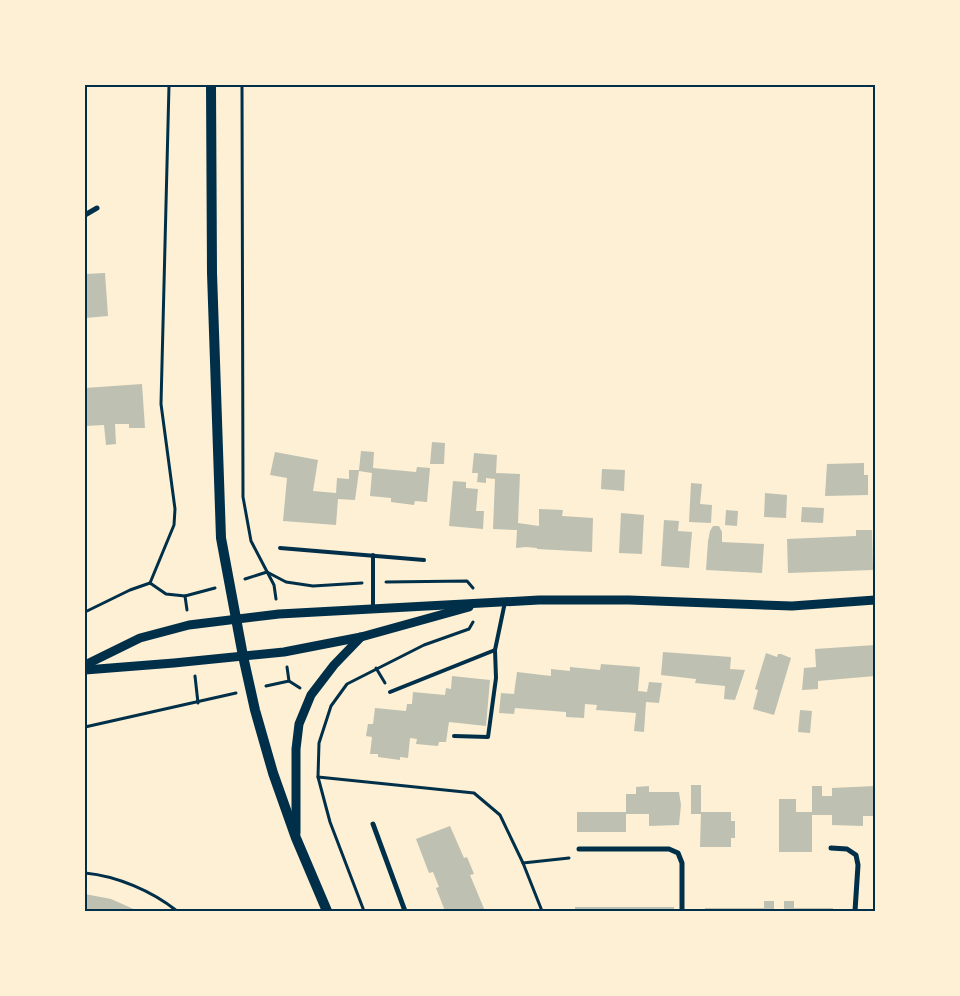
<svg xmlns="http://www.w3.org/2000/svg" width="960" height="996" viewBox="0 0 960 996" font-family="Mulish,sans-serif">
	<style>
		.building { fill: #bec0b2 }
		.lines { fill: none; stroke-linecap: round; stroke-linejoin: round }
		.path { stroke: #003049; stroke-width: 3 }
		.service { stroke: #003049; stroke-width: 4 }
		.minor { stroke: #003049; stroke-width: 5 }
		.tertiary { stroke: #003049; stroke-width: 9 }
		.secondary { stroke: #003049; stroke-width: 10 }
		.neatline { fill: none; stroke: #003049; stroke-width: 2 }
	</style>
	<rect width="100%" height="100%" fill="#fdf0d5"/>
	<g class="building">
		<polygon points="105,273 108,316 85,318 85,274"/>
		<polygon points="142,384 145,428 129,428 129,424 115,424 116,444 106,445 104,425 85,426 85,388"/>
		<polygon points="432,442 445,443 444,464 430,464"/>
		<polygon points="361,451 374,452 373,468 416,472 417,467 430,468 427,502 415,501 414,505 391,502 391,498 370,496 372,473 359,471 355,500 338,499 336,525 283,521 287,478 270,475 275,452 318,460 313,491 336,493 337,478 349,479 349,470 359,470"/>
		<polygon points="474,453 497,455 496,473 520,474 518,523 539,526 539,509 563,510 562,516 593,518 592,552 537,549 537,548 526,547 516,548 517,530 493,529 495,479 486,478 486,483 477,482 478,473 472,473"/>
		<polygon points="864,463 864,475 868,475 868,495 825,496 827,464"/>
		<polygon points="602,469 625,470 624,491 601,489"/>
		<polygon points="453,481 466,482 466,488 478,489 476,511 484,511 483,529 449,526"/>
		<polygon points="691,483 702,484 700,504 712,505 711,523 689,522"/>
		<polygon points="765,493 787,495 786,518 764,517"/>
		<polygon points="802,507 824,508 823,523 801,522"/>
		<polygon points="726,510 738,511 737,526 725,525"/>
		<polygon points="621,513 644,515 642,554 619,553"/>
		<polygon points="664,520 679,521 678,531 692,532 689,568 661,566"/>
		<polygon points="713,526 719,526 722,532 722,542 764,544 762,573 706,570 708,541 710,531"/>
		<polygon points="856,530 872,530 873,570 788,573 787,539 856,536"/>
		<polygon points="875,645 875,676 818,681 818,689 802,690 804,668 816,667 815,649"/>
		<polygon points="663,652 731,657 730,669 745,670 735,700 724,699 725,686 695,683 696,679 661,675"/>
		<polygon points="766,653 777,657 778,654 781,654 791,658 774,715 753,709 758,690 755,689"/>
		<polygon points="601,664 640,667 638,691 647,692 649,682 662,683 659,703 646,702 644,732 634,731 636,713 596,710 597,705 585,704 584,718 566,717 566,712 515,708 514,714 499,713 501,693 514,694 517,672 551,676 551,669 570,671 570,667 600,670"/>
		<polygon points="452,676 490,680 486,726 449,722 446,742 439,742 438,746 416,744 417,739 410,738 408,758 400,757 400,760 378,757 378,754 370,754 372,737 366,736 368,724 373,724 375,708 406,711 407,704 412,704 413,692 445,695 446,688 451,689"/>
		<polygon points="800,710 812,711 810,733 798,732"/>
		<rect x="691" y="785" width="10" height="29"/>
		<polygon points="649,786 649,792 679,792 681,805 679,825 649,826 649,814 626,814 626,832 577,832 577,812 626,812 626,794 636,794 636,787"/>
		<polygon points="812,786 822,786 822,796 832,796 832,788 875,786 874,816 863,816 863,826 832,825 832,815 812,815 812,852 779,852 779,799 796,799 796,812 812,812"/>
		<polygon points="701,812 731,812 731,821 735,821 735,838 731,838 731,847 700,847"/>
		<polygon points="450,826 464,858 467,857 474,874 470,875 485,911 445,911 436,888 439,887 433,872 429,873 416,839"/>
		<polygon points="85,894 111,899 138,911 85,911"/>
		<polygon points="764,901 774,901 774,911 705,911 705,908 764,908"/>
		<polygon points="784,901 794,901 794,908 833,908 833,911 784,911"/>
		<rect x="575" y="907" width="99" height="4"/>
	</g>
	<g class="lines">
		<g class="path">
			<polyline points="242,85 243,497 251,541 274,585 276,599"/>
			<polyline points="245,579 267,572 286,582 313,586 362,583"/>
			<polyline points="386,582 467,581 473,588"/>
			<polyline points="150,583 166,594 185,596 215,588"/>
			<polyline points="185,596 187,610"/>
			<polyline points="85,612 130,590 150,583 174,525 175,509 161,404 169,85"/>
			<polyline points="287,667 289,681"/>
			<polyline points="376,668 385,683"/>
			<polyline points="195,676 198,703"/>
			<polyline points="266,686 289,681 300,688"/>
			<polyline points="85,727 236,693"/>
			<polyline points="318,777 474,793 500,815 523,863 542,911"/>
			<polyline points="523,863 569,858"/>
			<path d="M 85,873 C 117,876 152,891 177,911"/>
			<polyline points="364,911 330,822 318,777 319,743 331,706 347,684 424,645 469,629 473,622"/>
		</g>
		<g class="service">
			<polyline points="280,548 424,560"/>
			<polyline points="373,609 373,555"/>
			<polyline points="390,692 495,650 505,602"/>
			<polyline points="454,736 488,737 496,678 495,650"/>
		</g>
		<g class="minor">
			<polyline points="85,215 97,208"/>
			<polyline points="373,824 405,911"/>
			<polyline points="831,848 847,849 856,855 858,865 855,911"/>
			<polyline points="579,849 669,849 678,853 682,863 682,911"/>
		</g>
		<g class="tertiary">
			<polyline points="85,665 140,638 189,625 279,614 539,600 629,600 792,606 875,600"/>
			<polyline points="85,670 174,663 284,652 361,637 469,607"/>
			<polyline points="296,833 296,749 299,724 311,695 334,665 361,637"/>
		</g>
		<polyline class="secondary" points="211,85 212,273 221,538 243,656 255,710 273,773 296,838 327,911"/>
	</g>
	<rect width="960" height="996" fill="none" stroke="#fdf0d5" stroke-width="172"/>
	<rect x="86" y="86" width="788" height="824" class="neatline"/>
</svg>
